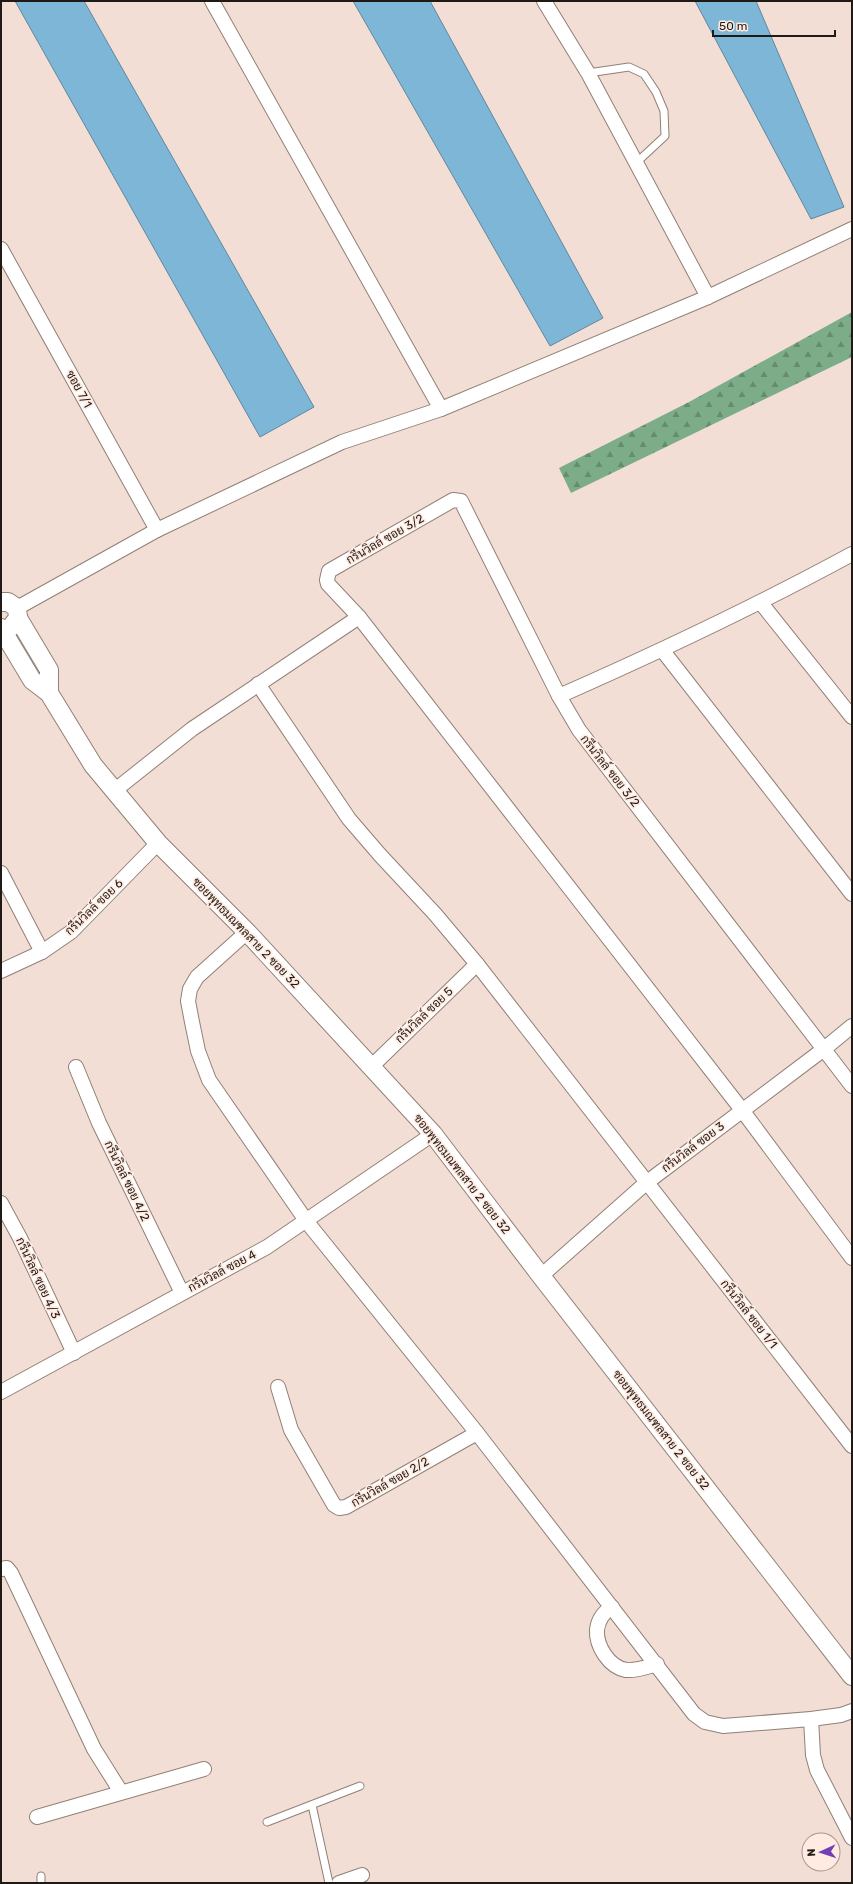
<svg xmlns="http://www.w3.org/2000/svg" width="853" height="1884" viewBox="0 0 853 1884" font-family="Rubik,Sarabun,sans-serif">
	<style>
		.forest { fill: url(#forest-firs) }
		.water { fill: #7db6d7; stroke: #61879d }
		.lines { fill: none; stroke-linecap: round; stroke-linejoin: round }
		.service-casing { stroke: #918076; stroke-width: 9 }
		.minor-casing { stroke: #918076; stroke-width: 16 }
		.tertiary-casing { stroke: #918076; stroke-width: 20 }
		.service { stroke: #fff; stroke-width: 7 }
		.minor { stroke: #fff; stroke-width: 14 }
		.tertiary { stroke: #fff; stroke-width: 18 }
		.labels { text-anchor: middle; stroke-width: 3.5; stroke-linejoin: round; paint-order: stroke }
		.street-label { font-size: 12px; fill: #201a16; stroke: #ffebe1 }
	</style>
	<defs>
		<pattern id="forest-firs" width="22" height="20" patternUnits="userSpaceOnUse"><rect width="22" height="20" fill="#7cad88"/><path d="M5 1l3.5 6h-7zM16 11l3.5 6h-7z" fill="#658c6e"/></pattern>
	</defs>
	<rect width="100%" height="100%" fill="#f2ded4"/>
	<polygon class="forest" points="852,312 852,357 571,493 559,468 689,402"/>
	<g class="water">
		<polygon points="15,1 84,1 314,407 260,437"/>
		<polygon points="353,1 430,1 603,318 550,346"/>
		<polygon points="695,1 756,1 844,207 811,219"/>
	</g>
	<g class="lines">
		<defs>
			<g id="service">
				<polyline points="588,73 629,67 644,74 656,92 664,111 665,136 636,163"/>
				<polyline points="312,1805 329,1883"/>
				<polyline points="267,1822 360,1786"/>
				<polyline points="41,1876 41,1883"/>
			</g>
			<g id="minor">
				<polyline points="212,1 441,409"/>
				<polyline points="544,1 588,73 708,297"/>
				<polyline points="1,249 157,530"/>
				<polyline points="761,603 852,717"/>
				<polyline points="17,608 157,530 342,442 441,409 708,297 852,229"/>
				<polyline points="663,651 852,894"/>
				<polyline points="258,684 349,819 380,855 435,914 477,964 852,1446"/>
				<path d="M 559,696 C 659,652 756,606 852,554"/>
				<polyline points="114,791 192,729 359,617"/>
				<polyline points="1,873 42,952"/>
				<polyline points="247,932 197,977 190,989 188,1001 192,1022 198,1051 209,1080 307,1222 477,1433 694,1714 705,1722 723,1726 811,1719 841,1715 852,1711"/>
				<polyline points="1,971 42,952 71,932 158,843"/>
				<polyline points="372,1066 477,964"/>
				<polyline points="76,1067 99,1123 182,1293"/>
				<polyline points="852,1086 579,730 559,696 461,501 453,500 329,571 327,580 328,584 359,617 742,1110 852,1258"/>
				<polyline points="1,1203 20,1238 74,1353"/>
				<polyline points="541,1276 646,1183 824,1049 852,1026"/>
				<polyline points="278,1387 291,1430 334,1505 339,1508 346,1507 477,1433"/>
				<polyline points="1,1392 267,1247 433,1134"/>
				<polyline points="1,1569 7,1568 11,1573 94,1749 121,1792"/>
				<path d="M 612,1607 C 604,1612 598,1620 597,1630 C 596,1646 609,1667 626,1670 C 636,1671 647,1667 657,1664"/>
				<polyline points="811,1719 813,1755 817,1770 852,1838"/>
				<polyline points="37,1817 204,1769"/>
				<polyline points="339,1883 362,1875"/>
			</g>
			<g id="tertiary">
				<polyline points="1,602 8,602 17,608 18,618 11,627"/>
				<polyline points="18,618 49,670 49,693"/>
				<polyline points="1,628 32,680 49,693 93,765 158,843 247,932 433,1134 541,1276 852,1676"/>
			</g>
		</defs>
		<use href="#service" class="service-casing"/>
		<use href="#minor" class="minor-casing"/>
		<use href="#tertiary" class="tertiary-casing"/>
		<use href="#service" class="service"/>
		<use href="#minor" class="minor"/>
		<use href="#tertiary" class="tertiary"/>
	</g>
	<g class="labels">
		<g class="street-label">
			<text transform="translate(79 389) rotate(61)" y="4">ซอย 7/1</text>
			<text transform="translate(385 539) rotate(-30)" y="4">กรีนวิลล์ ซอย 3/2</text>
			<text transform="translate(610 771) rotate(52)" y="4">กรีนวิลล์ ซอย 3/2</text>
			<text transform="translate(94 907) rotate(-44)" y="4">กรีนวิลล์ ซอย 6</text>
			<text transform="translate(246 933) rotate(46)" y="4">ซอยพุทธมณฑลสาย 2 ซอย 32</text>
			<text transform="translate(424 1015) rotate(-44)" y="4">กรีนวิลล์ ซอย 5</text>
			<text transform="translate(693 1147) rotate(-37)" y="4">กรีนวิลล์ ซอย 3</text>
			<text transform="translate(462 1174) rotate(52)" y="4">ซอยพุทธมณฑลสาย 2 ซอย 32</text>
			<text transform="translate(127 1181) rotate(64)" y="4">กรีนวิลล์ ซอย 4/2</text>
			<text transform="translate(222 1271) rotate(-28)" y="4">กรีนวิลล์ ซอย 4</text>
			<text transform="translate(38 1278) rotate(65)" y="4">กรีนวิลล์ ซอย 4/3</text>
			<text transform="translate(749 1314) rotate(52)" y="4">กรีนวิลล์ ซอย 1/1</text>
			<text transform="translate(661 1430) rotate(52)" y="4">ซอยพุทธมณฑลสาย 2 ซอย 32</text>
			<text transform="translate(390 1482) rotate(-30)" y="4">กรีนวิลล์ ซอย 2/2</text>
		</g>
	</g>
	<rect width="853" height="1884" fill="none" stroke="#201a16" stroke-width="4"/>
	<g transform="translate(821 1852) rotate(267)"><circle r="19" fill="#ffebe1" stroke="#a69790"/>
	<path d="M0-3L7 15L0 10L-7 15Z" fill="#733fb6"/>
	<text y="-6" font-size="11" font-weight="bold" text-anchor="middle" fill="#201a16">N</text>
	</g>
	<path d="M713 30v6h122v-6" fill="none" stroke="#201a16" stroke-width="2"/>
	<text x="719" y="30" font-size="12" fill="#201a16" stroke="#ffebe1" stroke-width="3" paint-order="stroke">50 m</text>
</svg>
